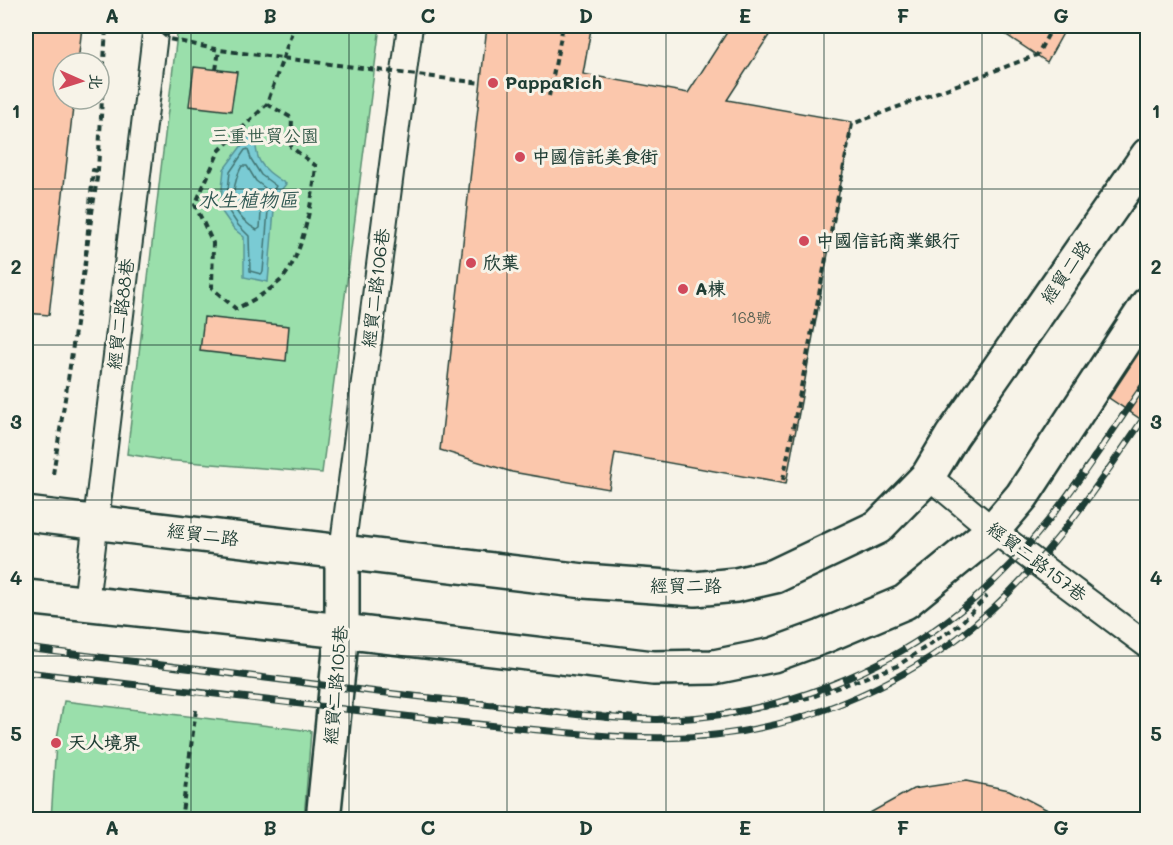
<svg xmlns="http://www.w3.org/2000/svg" width="1173" height="845" viewBox="0 0 1173 845" font-family="Mali,'LXGW WenKai TC',sans-serif">
	<style>
		.green { fill: #9adfab; stroke: #5c8e70; stroke-width: 1.5 }
		.water { fill: #7acbd4; stroke: #569294; stroke-width: 1.5 }
		.lines { fill: none; stroke-linecap: round; stroke-linejoin: round }
		.shore { stroke: #437674; stroke-width: 1.5 }
		.building { fill: #fbc7ac; stroke: #1f3d34; stroke-width: 1.5 }
		.street-casing { stroke: #1f3d34; stroke-width: 28 }
		.secondary-casing { stroke: #1f3d34; stroke-width: 38 }
		.path { stroke: #1f3d34; stroke-width: 4; stroke-dasharray: 6 4.5; stroke-linecap: butt }
		.street { stroke: #f7f3e8; stroke-width: 24 }
		.secondary { stroke: #f7f3e8; stroke-width: 33 }
		.rail-casing { stroke: #1f3d34; stroke-width: 7 }
		.rail { stroke: #f7f3e8; stroke-width: 4.5; stroke-dasharray: 14; stroke-linecap: butt }
		.path-bridge { stroke: #1f3d34; stroke-width: 4; stroke-dasharray: 6 4.5; stroke-linecap: butt }
		.grid { fill: none; stroke: #1f3d34; stroke-width: 1.5; stroke-opacity: 0.55 }
		.poi-dot { fill: #d1495b; stroke: #f7f3e8; stroke-width: 2 }
		.labels { text-anchor: middle; stroke-width: 6; stroke-linejoin: round; paint-order: stroke }
		.number-label { font-size: 15px; fill: #566052 }
		.poi-label { font-size: 18px; font-weight: bold; fill: #1f3d34; stroke: #f7f3e8; text-anchor: start }
		.park-label { font-size: 18px; fill: #385d4c; stroke: #f7f3e8 }
		.street-label { font-size: 18px; fill: #1f3d34; stroke: #f7f3e8 }
		.water-label { font-size: 20px; font-style: italic; fill: #315954; stroke: #f7f3e8 }
		.neatline { fill: none; stroke: #1f3d34; stroke-width: 2 }
		.grid-label { font-size: 20px; text-anchor: middle; font-weight: bold; fill: #1f3d34 }
	</style>
	<rect width="100%" height="100%" fill="#f7f3e8"/>
	<filter id="ink" filterUnits="userSpaceOnUse"><feTurbulence type="fractalNoise" baseFrequency=".0167" numOctaves="2"/><feDisplacementMap in="SourceGraphic" scale="12" xChannelSelector="R" yChannelSelector="G"/><feConvolveMatrix kernelMatrix="1 2 1 2 8 2 1 2 1" color-interpolation-filters="sRGB"/></filter>
	<g filter="url(#ink)">
		<g class="green">
			<polygon points="178,26 380,26 322,473 164,460 127,454"/>
			<polygon points="64,701 311,731 304,819 51,819 56,743"/>
		</g>
		<path class="water" d="M 255,128 C 256,162 257,165 286,184 L 275,198 L 268,282 L 244,277 L 244,237 L 234,229 L 220,209 L 224,169 Z"/>
		<g class="lines">
			<g class="shore">
				<polygon points="248,149 251,159 261,175 276,186 269,198 263,272 261,274 250,271 249,236 238,225 226,207 230,172 245,150"/>
				<path d="M 242,166 L 247,166 L 256,181 L 265,188 L 262,197 L 260,228 L 257,230 C 249,226 236,215 234,205 C 231,195 237,174 242,166 Z"/>
			</g>
		</g>
		<g class="building">
			<polygon points="26,26 82,26 78,63 63,63 63,99 74,99 49,315 26,313"/>
			<polygon points="487,26 563,26 591,29 583,74 688,93 731,26 775,26 727,100 852,122 786,484 615,453 609,489 512,472 440,450"/>
			<polygon points="993,26 1067,26 1047,62"/>
			<polygon points="194,67 237,72 231,111 189,106"/>
			<polygon points="204,317 289,326 286,361 200,351"/>
			<polygon points="1148,339 1148,424 1109,398"/>
			<polygon points="966,781 1009,790 1065,819 859,819 913,789"/>
		</g>
		<g class="lines">
			<defs>
				<g id="street">
					<polyline points="928,476 993,530 1148,646"/>
					<polyline points="342,551 410,26"/>
					<polyline points="86,603 156,26"/>
				</g>
				<g id="secondary">
					<polyline points="26,514 584,581 695,589 736,585 775,576 878,527 928,476 952,436 1148,155"/>
					<polyline points="26,597 342,631 653,668 714,667 773,655 822,637 905,602 993,530 1022,496 1148,304"/>
					<polyline points="323,820 342,631 342,551"/>
				</g>
			</defs>
			<use href="#street" class="street-casing"/>
			<use href="#secondary" class="secondary-casing"/>
			<g class="path">
				<polyline points="216,70 219,50"/>
				<polyline points="549,96 563,26"/>
				<path d="M 267,104 L 292,118 L 291,147 L 316,166 C 313,197 303,259 280,281 C 267,293 251,301 236,309 L 212,288 L 213,243 L 195,205 L 219,151 L 267,104 L 294,26"/>
				<polyline points="85,266 93,170 98,171"/>
				<polyline points="53,474 68,380"/>
				<polyline points="783,480 852,124 1037,55 1053,26"/>
				<polyline points="1049,520 1148,377"/>
				<polyline points="387,692 591,714 655,718 733,715 812,697 897,666 959,625 987,596"/>
				<polyline points="181,820 196,710"/>
			</g>
			<use href="#street" class="street"/>
			<use href="#secondary" class="secondary"/>
			<defs>
				<g id="rail">
					<path d="M 26,648 C 143,663 261,677 378,692 C 431,698 483,704 536,710 C 582,715 628,721 675,719 C 778,714 881,674 961,610 C 1039,548 1092,460 1148,379"/>
					<path d="M 26,672 C 140,686 255,699 370,712 C 426,719 482,725 539,730 C 598,736 656,741 715,735 C 802,726 888,690 958,638 C 1037,577 1092,494 1148,412"/>
				</g>
			</defs>
			<use href="#rail" class="rail-casing"/>
			<use href="#rail" class="rail"/>
			<g class="path-bridge">
				<polyline points="154,26 169,39 219,50 481,83"/>
				<polyline points="68,380 98,171 106,26"/>
			</g>
		</g>
	</g>
	<path class="grid" d="M 191,26 L 191,820M 349,26 L 349,820M 507,26 L 507,820M 666,26 L 666,820M 824,26 L 824,820M 982,26 L 982,820M 26,189 L 1148,189M 26,345 L 1148,345M 26,500 L 1148,500M 26,656 L 1148,656"/>
	<g class="poi-dot">
		<circle cx="493" cy="83" r="6"/>
		<circle cx="520" cy="157" r="6"/>
		<circle cx="804" cy="241" r="6"/>
		<circle cx="471" cy="263" r="6"/>
		<circle cx="683" cy="289" r="6"/>
		<circle cx="56" cy="743" r="6"/>
	</g>
	<g class="labels">
		<g class="number-label">
			<text x="751" y="323">168號</text>
		</g>
		<g class="poi-label">
			<text x="505" y="89">PappaRich</text>
			<text x="532" y="163">中國信託美食街</text>
			<text x="816" y="247">中國信託商業銀行</text>
			<text x="483" y="269">欣葉</text>
			<text x="695" y="295">A棟</text>
			<text x="68" y="749">天人境界</text>
		</g>
		<g class="park-label">
			<text x="265" y="142">三重世貿公園</text>
		</g>
		<g class="street-label">
			<text transform="translate(1066 272) rotate(-55)" y="6">經貿二路</text>
			<text transform="translate(376 288) rotate(-83)" y="6">經貿二路106巷</text>
			<text transform="translate(121 314) rotate(-83)" y="6">經貿二路88巷</text>
			<text transform="translate(203 535) rotate(7)" y="6">經貿二路</text>
			<text transform="translate(1037 562) rotate(37)" y="6">經貿二路157巷</text>
			<text x="686" y="592">經貿二路</text>
			<text transform="translate(336 685) rotate(-85)" y="6">經貿二路105巷</text>
		</g>
		<g class="water-label">
			<text x="248" y="207">水生植物區</text>
		</g>
	</g>
	<rect width="1173" height="845" fill="none" stroke="#f7f3e8" stroke-width="66"/>
	<g transform="translate(81 81) rotate(93)"><circle r="28" fill="#f7f3e8" stroke="#a1aaa0" stroke-width="1.5"/>
	<path d="M0-4.5L10 22L0 15L-10 22Z" fill="#d1495b"/>
	<text y="-9" font-size="16" font-weight="bold" text-anchor="middle" fill="#1f3d34">北</text>
	</g>
	<rect x="33" y="33" width="1107" height="779" class="neatline"/>
	<g class="grid-label">
		<text x="112" y="23">A</text>
		<text x="270" y="23">B</text>
		<text x="428" y="23">C</text>
		<text x="586" y="23">D</text>
		<text x="745" y="23">E</text>
		<text x="903" y="23">F</text>
		<text x="1061" y="23">G</text>
		<text x="16" y="118">1</text>
		<text x="1156" y="118">1</text>
		<text x="16" y="274">2</text>
		<text x="1156" y="274">2</text>
		<text x="16" y="429">3</text>
		<text x="1156" y="429">3</text>
		<text x="16" y="585">4</text>
		<text x="1156" y="585">4</text>
		<text x="16" y="741">5</text>
		<text x="1156" y="741">5</text>
		<text x="112" y="835">A</text>
		<text x="270" y="835">B</text>
		<text x="428" y="835">C</text>
		<text x="586" y="835">D</text>
		<text x="745" y="835">E</text>
		<text x="903" y="835">F</text>
		<text x="1061" y="835">G</text>
	</g>
</svg>
